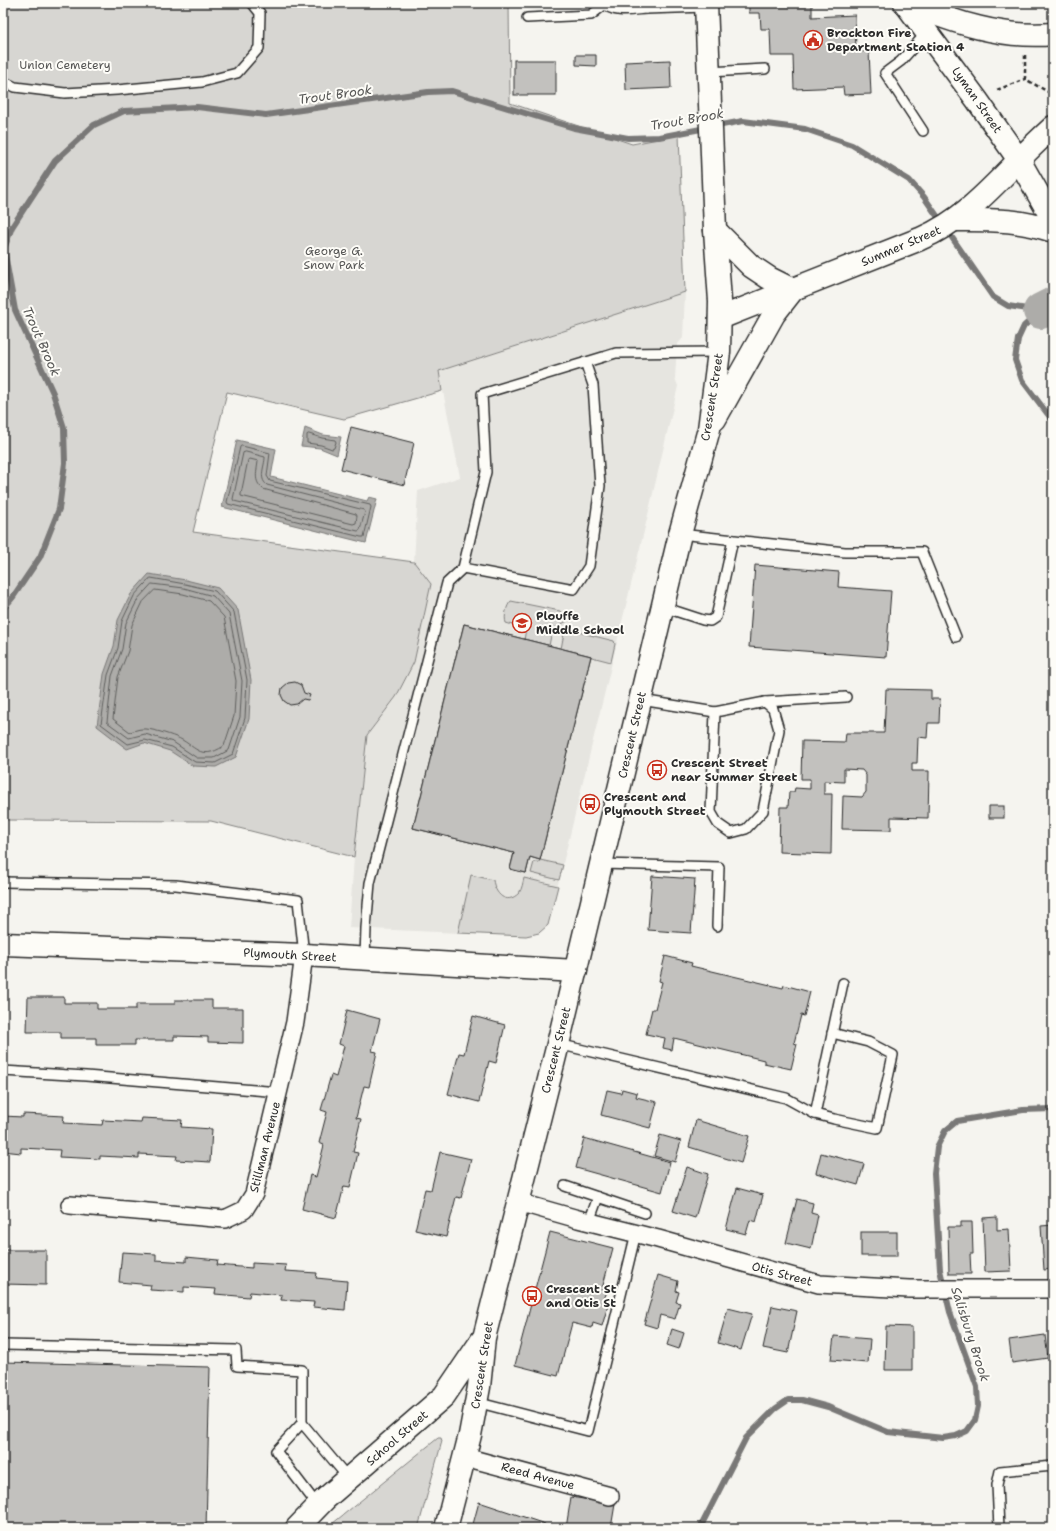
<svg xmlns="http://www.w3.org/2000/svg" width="1056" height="1531" viewBox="0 0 1056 1531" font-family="'Shantell Sans',sans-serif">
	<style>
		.built { fill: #e6e5e0 }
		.green { fill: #d7d6d2; stroke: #81807e }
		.water { fill: #adaca9; stroke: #797877 }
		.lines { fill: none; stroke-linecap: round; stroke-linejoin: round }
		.shore { stroke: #5f5f5d; stroke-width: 1 }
		.stream { stroke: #797877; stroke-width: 6 }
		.river { stroke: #adaca9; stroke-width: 36 }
		.building { fill: #c2c1be; stroke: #2b2b2b }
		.lane-casing { stroke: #2b2b2b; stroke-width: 12 }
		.street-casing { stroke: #2b2b2b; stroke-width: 20 }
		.secondary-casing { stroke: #2b2b2b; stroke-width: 25 }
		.path { stroke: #2b2b2b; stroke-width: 2.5; stroke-dasharray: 4 3; stroke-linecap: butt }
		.lane { stroke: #fdfcf7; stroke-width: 9 }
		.street { stroke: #fdfcf7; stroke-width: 17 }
		.secondary { stroke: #fdfcf7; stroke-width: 22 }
		.labels { text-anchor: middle; stroke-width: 4; stroke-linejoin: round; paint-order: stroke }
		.poi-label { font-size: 12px; font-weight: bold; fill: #2b2b2b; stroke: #fdfcf7; text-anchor: start }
		.park-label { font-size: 12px; fill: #565655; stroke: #fdfcf7 }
		.street-label { font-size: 12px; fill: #2b2b2b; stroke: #fdfcf7 }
		.water-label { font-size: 13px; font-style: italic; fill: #585857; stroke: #fdfcf7 }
	</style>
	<rect width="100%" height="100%" fill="#f5f4ef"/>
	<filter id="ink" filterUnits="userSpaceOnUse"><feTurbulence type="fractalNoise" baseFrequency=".025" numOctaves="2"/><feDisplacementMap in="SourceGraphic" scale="8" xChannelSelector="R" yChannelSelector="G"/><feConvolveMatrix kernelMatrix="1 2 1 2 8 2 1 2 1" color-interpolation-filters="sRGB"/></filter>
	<g filter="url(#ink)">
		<polygon class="built" points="685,292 683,338 677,345 675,378 678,386 647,519 548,925 539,933 526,936 349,928 354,857 367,735 396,697 414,662 431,584 414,562 418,491 460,477 439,371"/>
		<g class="green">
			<polygon points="3,3 509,3 510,103 632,144 679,135 685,292 439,371 442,391 344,419 227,392 193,532 414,562 431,584 414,662 396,697 367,735 354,857 211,821 3,820"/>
			<path d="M 511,601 L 560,611 L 567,621 L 552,630 L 549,646 L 524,640 L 526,629 L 506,623 C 504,617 506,606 511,601 Z"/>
			<polygon points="570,630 614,641 615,644 611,662 561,649 564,633"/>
			<polygon points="540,860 563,865 559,880 531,873 534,862 539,862"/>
			<path d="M 471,875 L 493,880 C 495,894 506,906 519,893 C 522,889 523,882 524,878 L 558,886 L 548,925 L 539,933 L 526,936 L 458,933 Z"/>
			<polygon points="438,1438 441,1438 442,1441 418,1528 327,1528"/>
		</g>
		<g class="water">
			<polygon points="305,428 323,435 341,437 337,455 320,448 301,446"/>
			<polygon points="237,440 276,449 271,477 367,501 369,497 377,499 366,543 222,507"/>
			<polygon points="149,574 186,580 218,588 238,610 251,680 249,719 236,757 216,767 193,766 170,751 144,743 127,749 97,726 104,674 114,646 118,620 131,594"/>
		</g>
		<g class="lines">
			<g class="shore">
				<polygon points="309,434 322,438 335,440 336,442 334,448 332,449 321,445 307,443 307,435"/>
				<polygon points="242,446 270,453 267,476 270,481 370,505 371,507 364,537 361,537 228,504 227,502 240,447"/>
				<path d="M 246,452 L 265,457 C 265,466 258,478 267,485 L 364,510 L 365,512 L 360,530 L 358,531 L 234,501 L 233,499 L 243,453 Z"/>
				<path d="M 250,459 L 258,461 C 257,472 253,481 263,489 L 356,514 L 357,516 L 356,523 L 353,524 L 241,496 L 241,494 L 248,460 Z"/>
				<polygon points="151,578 185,584 215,591 234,612 247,680 245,718 233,754 215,763 195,762 172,747 145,740 128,744 101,724 108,675 118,648 122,621 134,596"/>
				<polygon points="152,584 184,588 213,596 229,614 242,681 240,717 229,750 214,758 197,758 173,742 145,734 129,738 107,722 112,676 122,649 126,623 138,599"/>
				<path d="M 155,590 L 183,594 L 209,601 L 224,617 L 236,681 L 234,716 L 224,746 C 199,762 196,745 176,737 C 168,734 150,728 142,729 C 138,729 134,731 130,732 L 113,719 L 118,677 L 128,651 L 132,625 L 143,602 Z"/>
			</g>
			<g class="stream">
				<polyline points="1041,311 1024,326 1018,339 1015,360 1022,380 1053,421"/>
				<polyline points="3,609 13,597 40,557 59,509 65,463 64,428 53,393 15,310 4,249 12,227 55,161 94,125 124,111 197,107 266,115 428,92 452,91 574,128 628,138 659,137 743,121 805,129 852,145 909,180 924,197 993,297 1008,306 1041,311"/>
				<polyline points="700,1528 746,1438 775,1409 788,1400 802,1400 828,1407 888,1432 943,1438 956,1436 967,1431 975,1420 978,1406 977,1387 950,1312 940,1270 934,1173 937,1147 945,1131 957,1121 1023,1110 1053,1109"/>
			</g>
			<polyline class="river" points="1041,311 1053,305"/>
		</g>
		<g class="building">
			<polygon points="509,3 566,3 566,4 509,6"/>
			<polygon points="749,3 812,3 812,17 855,15 856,52 869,51 871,94 844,95 843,87 794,89 793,56 771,56 770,29 761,29 760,13 749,13"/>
			<polygon points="576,55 596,55 596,66 576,65"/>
			<rect x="514" y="60" width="42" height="35"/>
			<polygon points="670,60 671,88 626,90 625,62"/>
			<polygon points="351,427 414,443 404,485 341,469"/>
			<polygon points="755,565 839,572 838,587 891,591 886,657 749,647"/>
			<polygon points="464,624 591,656 540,860 530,857 526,873 510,869 514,853 413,828"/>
			<polygon points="464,624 591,656 540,860 530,857 526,873 510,869 514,853 413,828"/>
			<polygon points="295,682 301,685 304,693 310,695 308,700 303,699 297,704 290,705 284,701 281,695 282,688 288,683"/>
			<polygon points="886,689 931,690 931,699 940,699 939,723 928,723 927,738 918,737 917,763 912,763 912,771 929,771 928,818 891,817 891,830 842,829 843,796 862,797 866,792 866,775 862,770 844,769 844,782 824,781 824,794 832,794 831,854 779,852 780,807 788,807 789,792 794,792 795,788 810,789 810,779 801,779 802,741 845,742 846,733 884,733"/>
			<rect x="989" y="806" width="15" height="12"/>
			<polygon points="652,876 695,879 691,933 648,930"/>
			<polygon points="665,956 692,963 691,966 783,988 784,985 810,992 804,1016 801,1015 794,1043 797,1044 791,1069 764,1063 764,1060 674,1038 672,1050 663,1048 665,1038 646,1034 652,1009 655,1009 662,982 659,981"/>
			<rect x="3" y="995" width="2" height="45"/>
			<polygon points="28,997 64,997 64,1003 97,1003 97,1009 136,1009 136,1004 175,1004 175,1000 212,1000 212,1008 243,1008 243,1043 208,1042 208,1037 174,1036 174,1040 135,1040 135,1045 96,1045 96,1038 61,1038 61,1032 27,1032"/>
			<polygon points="347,1010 380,1019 372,1051 377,1052 369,1087 364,1086 356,1118 361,1119 353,1152 358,1153 350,1187 344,1186 336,1218 302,1209 310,1175 316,1177 324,1145 319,1143 327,1112 321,1110 331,1075 336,1077 344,1046 339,1044"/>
			<polygon points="473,1016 505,1025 496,1063 489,1061 479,1102 448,1094 459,1053 464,1054"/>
			<polygon points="622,1089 637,1093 636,1097 657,1102 650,1128 601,1115 607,1090 621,1093"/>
			<polygon points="23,1114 64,1116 63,1123 102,1125 103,1120 141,1122 142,1118 182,1120 181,1127 212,1129 210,1162 176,1160 177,1156 139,1154 139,1158 100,1156 100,1159 59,1157 60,1150 21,1148 21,1153 3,1151 3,1116 23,1117"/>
			<polygon points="696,1120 749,1136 741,1163 689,1147"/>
			<polygon points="660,1135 681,1141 675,1162 654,1156"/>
			<polygon points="584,1138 670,1162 662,1192 576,1168"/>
			<polygon points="440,1152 471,1159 461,1198 456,1197 446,1237 415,1230 425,1189 431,1190"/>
			<polygon points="821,1153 864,1164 858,1185 816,1173"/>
			<polygon points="687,1167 708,1174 695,1218 673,1211"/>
			<polygon points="737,1188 763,1195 756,1222 750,1220 746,1234 726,1229"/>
			<polygon points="797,1199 813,1203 811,1213 818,1215 811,1249 786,1243"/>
			<polygon points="997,1217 997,1230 1009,1229 1011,1271 985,1272 983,1218"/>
			<polygon points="961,1222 972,1222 973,1254 970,1254 971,1274 949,1274 948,1227 961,1227"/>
			<polygon points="1053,1225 1053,1269 1044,1270 1041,1226"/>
			<polygon points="550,1232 613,1248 602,1289 607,1291 604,1300 609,1302 602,1326 593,1323 592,1328 572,1323 558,1376 515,1365"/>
			<rect x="861" y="1232" width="36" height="24"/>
			<polygon points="3,1250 46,1250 46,1285 3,1284"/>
			<polygon points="122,1252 156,1254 156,1260 186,1262 186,1257 218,1260 217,1265 252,1268 252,1263 286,1265 285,1271 317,1273 316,1278 347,1281 345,1310 313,1307 314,1302 281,1300 282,1295 250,1292 249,1297 215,1294 216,1289 184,1287 184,1292 150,1290 151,1285 119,1282"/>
			<polygon points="658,1275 678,1281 676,1291 679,1292 676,1302 680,1303 675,1319 660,1315 657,1328 644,1324"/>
			<polygon points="772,1306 797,1311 788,1353 763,1348"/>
			<polygon points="728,1308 752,1314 741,1350 718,1343"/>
			<polygon points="886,1326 912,1327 912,1370 885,1370"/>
			<polygon points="672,1329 684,1333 679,1349 667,1345"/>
			<polygon points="1045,1335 1048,1358 1012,1363 1009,1340"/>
			<polygon points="834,1336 870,1339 868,1363 831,1360"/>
			<polygon points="3,1362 210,1367 206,1528 3,1527"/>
			<polygon points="571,1497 615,1504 611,1528 566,1528"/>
			<polygon points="479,1502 545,1524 544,1528 472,1528"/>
			<polygon points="934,1525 978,1526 978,1528 934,1528"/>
		</g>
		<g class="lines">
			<defs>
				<g id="lane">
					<path d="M 603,3 C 614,14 631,10 646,9"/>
					<polyline points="646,3 646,9 706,7"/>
					<polyline points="527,18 591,15 604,5"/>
					<polyline points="709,72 765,69"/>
					<polyline points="3,81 15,87 65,93 117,90 202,82 237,73 259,48 260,13 252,3"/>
					<polyline points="923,131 885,73 901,61 927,32"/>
					<polyline points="680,534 845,552 922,552 956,637"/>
					<polyline points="463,568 574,589 589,566 600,486 593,385 585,362"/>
					<polyline points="663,607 703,620 710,621 716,617 733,540"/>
					<polyline points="641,700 715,712 765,702 846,697"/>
					<polyline points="715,712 711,812 718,824 731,833 746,829 763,811 779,730 773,709 765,702"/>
					<polyline points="601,864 719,867 717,926"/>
					<polyline points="3,882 176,885 298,900 304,955"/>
					<polyline points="365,958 366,928 370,883 447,583 463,568 486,472 482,394 616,353 719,352"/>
					<polyline points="558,1044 786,1098 815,1114 843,983"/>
					<polyline points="3,1071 86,1076 279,1092"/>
					<polyline points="815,1114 834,1119 877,1128 893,1055 868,1042 832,1033"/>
					<polyline points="565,1186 645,1213"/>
					<polyline points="589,1222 598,1197"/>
					<polyline points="3,1345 236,1350 237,1366 302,1370 302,1423 349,1479"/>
					<polyline points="476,1402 588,1431 636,1233"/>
					<polyline points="302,1423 276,1451 318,1506"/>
					<polyline points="999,1528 997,1485 1000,1471 1053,1466"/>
				</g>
				<g id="street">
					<polyline points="518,1202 578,1219 658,1239 819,1284 909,1289 1053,1289"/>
					<polyline points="70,1205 225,1219 244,1210 254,1194 295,1022 304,955"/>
					<polyline points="465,1457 610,1496"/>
				</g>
				<g id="secondary">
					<polyline points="905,3 977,100 1019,160 1053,220"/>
					<path d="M 907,3 C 953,22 1003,39 1053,34"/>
					<path d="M 955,220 C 991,220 1019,219 1053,231"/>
					<polyline points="715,230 751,266 769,278 793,290"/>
					<path d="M 720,318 L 920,239 C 960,222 988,192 1018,161 C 1029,149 1041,138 1053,127"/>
					<polyline points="715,419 774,314 792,291"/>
					<polyline points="3,944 304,955 576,971"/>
					<polyline points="297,1528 325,1499 444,1396 482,1340"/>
					<polyline points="446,1528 470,1435 479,1387 484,1338 558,1044 680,534 709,429 719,352 720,301 715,230 706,3"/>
				</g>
			</defs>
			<use href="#lane" class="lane-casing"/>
			<use href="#street" class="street-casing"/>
			<use href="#secondary" class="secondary-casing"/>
			<g class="path">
				<polyline points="1025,55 1025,79 1052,94"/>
				<polyline points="997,90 1025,79"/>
			</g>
			<use href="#lane" class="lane"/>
			<use href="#street" class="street"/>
			<use href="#secondary" class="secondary"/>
		</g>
	</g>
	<defs>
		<symbol id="civic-ring" viewBox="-11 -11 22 22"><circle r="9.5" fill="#fdfcf7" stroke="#c8321e" stroke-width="1.5"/><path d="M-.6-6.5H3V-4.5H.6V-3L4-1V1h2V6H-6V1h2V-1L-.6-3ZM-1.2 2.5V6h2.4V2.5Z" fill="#c8321e"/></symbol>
		<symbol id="school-ring" viewBox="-11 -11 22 22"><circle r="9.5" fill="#fdfcf7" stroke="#c8321e" stroke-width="1.5"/><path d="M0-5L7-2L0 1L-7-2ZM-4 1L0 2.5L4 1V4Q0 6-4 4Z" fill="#c8321e"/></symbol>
		<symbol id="bus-ring" viewBox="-11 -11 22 22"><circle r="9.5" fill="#fdfcf7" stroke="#c8321e" stroke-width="1.5"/><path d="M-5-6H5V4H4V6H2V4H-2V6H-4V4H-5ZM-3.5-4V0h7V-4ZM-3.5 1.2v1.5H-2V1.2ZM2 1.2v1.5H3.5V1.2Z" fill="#c8321e"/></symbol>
	</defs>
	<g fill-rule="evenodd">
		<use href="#civic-ring" x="802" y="29" width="22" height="22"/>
		<use href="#school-ring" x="511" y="612" width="22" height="22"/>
		<use href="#bus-ring" x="646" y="759" width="22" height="22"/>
		<use href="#bus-ring" x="579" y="793" width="22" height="22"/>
		<use href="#bus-ring" x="521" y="1285" width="22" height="22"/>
	</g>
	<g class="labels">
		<g class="poi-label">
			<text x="827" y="37">Brockton Fire<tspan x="827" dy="14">Department Station 4</tspan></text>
			<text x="536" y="620">Plouffe<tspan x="536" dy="14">Middle School</tspan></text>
			<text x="671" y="767">Crescent Street<tspan x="671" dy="14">near Summer Street</tspan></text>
			<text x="604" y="801">Crescent and<tspan x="604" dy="14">Plymouth Street</tspan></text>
			<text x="546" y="1293">Crescent St<tspan x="546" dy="14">and Otis St</tspan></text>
		</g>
		<g class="park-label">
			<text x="65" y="69">Union Cemetery</text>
			<text x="334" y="255">George G.<tspan x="334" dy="14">Snow Park</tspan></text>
		</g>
		<g class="street-label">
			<text transform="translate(977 100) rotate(55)" y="4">Lyman Street</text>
			<text transform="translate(901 246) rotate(-23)" y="4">Summer Street</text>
			<text transform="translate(712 397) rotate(-81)" y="4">Crescent Street</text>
			<text transform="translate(632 735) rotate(-77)" y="4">Crescent Street</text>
			<text transform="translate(290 955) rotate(3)" y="4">Plymouth Street</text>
			<text transform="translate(556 1050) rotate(-76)" y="4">Crescent Street</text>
			<text transform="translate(265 1147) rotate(-76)" y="4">Stillman Avenue</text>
			<text transform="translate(782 1274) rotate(15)" y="4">Otis Street</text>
			<text transform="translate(482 1365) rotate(-81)" y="4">Crescent Street</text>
			<text transform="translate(397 1438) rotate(-41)" y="4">School Street</text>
			<text transform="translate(538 1476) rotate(15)" y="4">Reed Avenue</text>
		</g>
		<g class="water-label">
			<text transform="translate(335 94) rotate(-8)" y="5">Trout Brook</text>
			<text transform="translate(687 119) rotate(-10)" y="5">Trout Brook</text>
			<text transform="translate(42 341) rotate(66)" y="5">Trout Brook</text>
			<text transform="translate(971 1334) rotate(72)" y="5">Salisbury Brook</text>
		</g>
	</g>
	<rect width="1056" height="1531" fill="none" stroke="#fdfcf7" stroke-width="16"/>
	<rect x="8" y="8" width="1040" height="1515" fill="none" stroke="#2b2b2b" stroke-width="1.5" filter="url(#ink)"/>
</svg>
